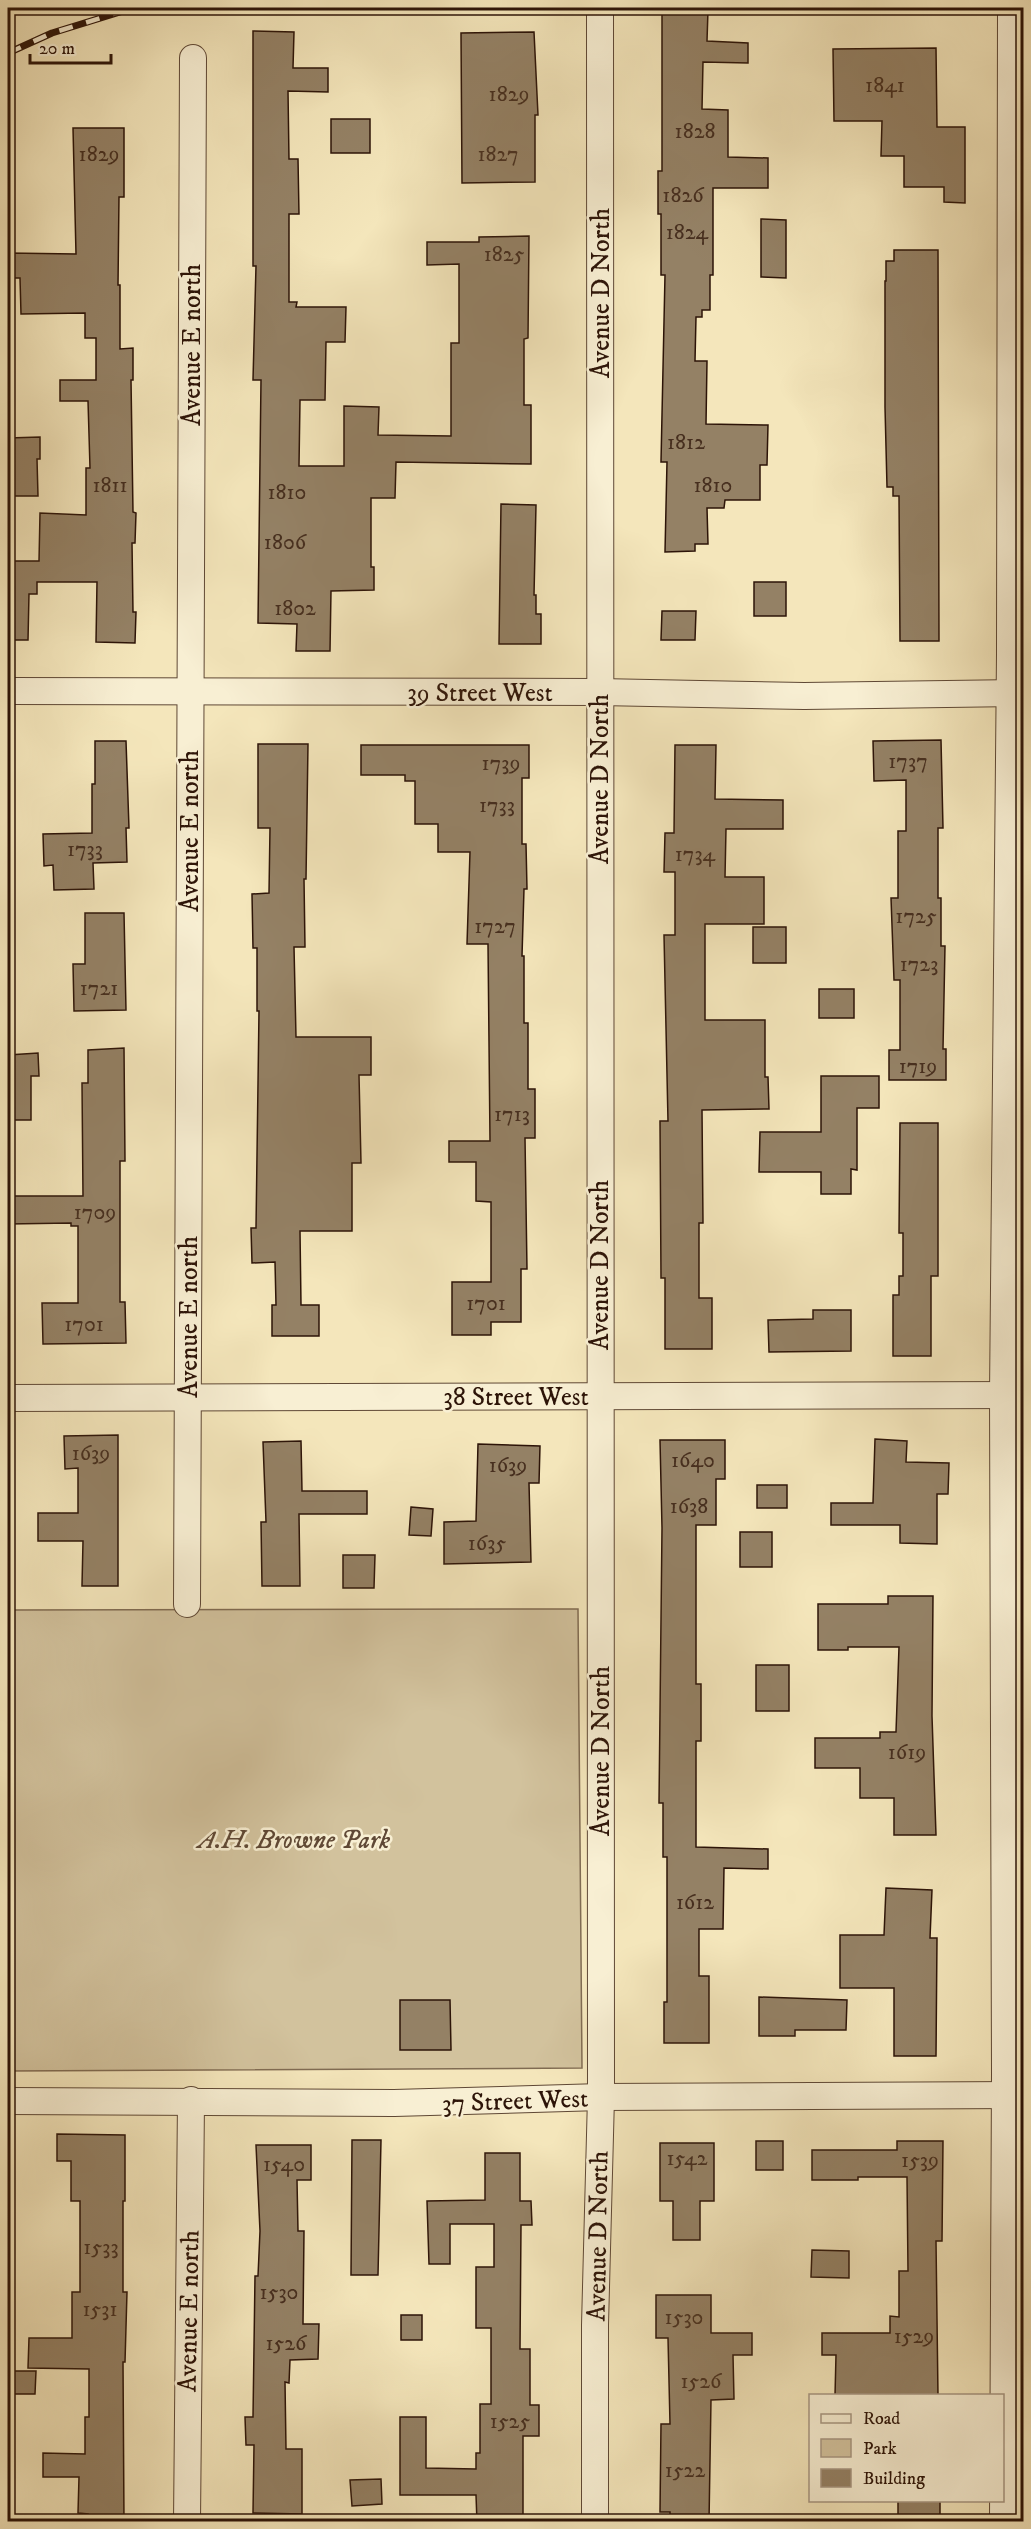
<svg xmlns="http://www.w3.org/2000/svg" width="1031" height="2529" viewBox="0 0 1031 2529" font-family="'IM FELL DW Pica',serif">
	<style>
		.green { fill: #d2c29d; stroke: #806b52; stroke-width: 1.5 }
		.building { fill: #948165; stroke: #2d1408; stroke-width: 1.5 }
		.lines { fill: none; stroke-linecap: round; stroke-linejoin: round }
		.minor-casing { stroke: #5f4835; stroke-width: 28 }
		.minor { stroke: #f8efd3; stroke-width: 26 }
		.rail-casing { stroke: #2d1408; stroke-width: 7 }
		.rail { stroke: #f8efd3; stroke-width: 4.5; stroke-dasharray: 14; stroke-linecap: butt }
		.labels { text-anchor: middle; stroke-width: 5; stroke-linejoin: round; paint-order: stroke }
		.number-label { font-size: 22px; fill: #472f1f }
		.street-label { font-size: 26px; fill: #2d1408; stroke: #f8efd3 }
		.park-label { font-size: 26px; font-style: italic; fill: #5f4835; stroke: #f8efd3 }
	</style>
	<rect width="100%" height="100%" fill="#f4e6bb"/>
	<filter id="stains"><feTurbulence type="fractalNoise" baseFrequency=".00333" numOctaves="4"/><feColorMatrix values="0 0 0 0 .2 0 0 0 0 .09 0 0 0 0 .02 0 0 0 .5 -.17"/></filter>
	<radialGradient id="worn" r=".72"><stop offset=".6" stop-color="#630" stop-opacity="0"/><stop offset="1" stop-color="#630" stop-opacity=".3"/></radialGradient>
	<polygon class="green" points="578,1609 582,2068 8,2071 8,1610"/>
	<g class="building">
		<polygon points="662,10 708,10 707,41 748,43 748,63 703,62 702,109 728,110 728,157 768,158 768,188 713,188 713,275 710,275 710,310 702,310 702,317 696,317 695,361 707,361 706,424 768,425 767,465 760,465 760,500 725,500 724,508 707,508 708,544 695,544 695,551 665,552 667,462 661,462 665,275 661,275 661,214 658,214 658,171 662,171"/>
		<polygon points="253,31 294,32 293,68 328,68 328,92 288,91 289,159 298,159 299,214 289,214 289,302 297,302 296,307 346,307 345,342 326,342 325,400 300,400 299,466 344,466 344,406 379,407 378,435 451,436 451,343 459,343 459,264 427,265 427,242 479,242 479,237 529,236 528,338 524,339 524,405 531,405 531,464 396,462 395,498 371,498 371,567 374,567 374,590 331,591 330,651 296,651 297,624 258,623 261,380 253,380 256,266 253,266"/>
		<polygon points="534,32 538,115 535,115 535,182 462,183 461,33"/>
		<polygon points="936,48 937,127 965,127 965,203 944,202 944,187 904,187 904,156 881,156 882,121 834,121 833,49"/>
		<rect x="331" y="119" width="39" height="34"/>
		<polygon points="73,128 124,128 124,197 119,197 118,285 120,285 120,349 133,348 133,380 131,380 133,512 136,513 135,543 132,543 133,612 136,612 135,643 96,642 97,582 37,582 37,594 29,594 28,640 8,640 8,561 39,561 40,513 86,515 86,468 90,468 88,401 60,401 60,380 96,380 96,338 85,338 85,313 21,314 20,278 8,278 8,253 76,254"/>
		<polygon points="761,219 786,220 786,278 761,277"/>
		<polygon points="894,250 938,250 939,641 900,641 899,496 893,496 893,487 887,487 885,407 885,281 886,281 886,261 894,261"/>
		<polygon points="40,437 40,459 37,459 38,496 9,496 8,438"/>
		<polygon points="501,504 536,505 534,595 536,595 536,614 541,614 541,644 499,644"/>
		<rect x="754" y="582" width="32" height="34"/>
		<polygon points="662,611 696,611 695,640 661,640"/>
		<polygon points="941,740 943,828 938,828 938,898 941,898 941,946 945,946 943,1049 946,1049 946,1080 889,1080 889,1050 900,1050 900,980 894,980 891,898 898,898 898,831 906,831 906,780 874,781 873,741"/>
		<polygon points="95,741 126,741 129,828 126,828 127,862 93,863 94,889 54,890 53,865 44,866 43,834 92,833 92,784 95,784"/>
		<polygon points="258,744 308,744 306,879 304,879 305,947 294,947 296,1037 371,1037 371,1075 359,1075 361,1163 352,1163 352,1231 300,1231 301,1305 319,1305 319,1336 272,1336 272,1305 276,1305 275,1262 252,1263 251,1228 256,1228 259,1011 257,1011 257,948 253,948 252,894 269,893 270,828 258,828"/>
		<polygon points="361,745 529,745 529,778 522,778 522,844 526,844 527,889 524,889 522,956 524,956 524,1023 528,1023 528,1089 535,1089 535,1138 525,1138 527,1269 521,1269 521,1322 491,1322 491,1335 452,1335 452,1282 491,1282 491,1202 476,1201 476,1162 449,1162 449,1141 490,1141 488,944 467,944 470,852 438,852 438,824 415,824 415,781 405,781 405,775 361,775"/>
		<polygon points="675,745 716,745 715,799 783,800 783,829 726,829 725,877 764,877 764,924 705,924 705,1020 765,1020 765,1077 768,1077 769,1109 702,1110 703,1223 699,1223 699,1298 712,1298 712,1349 665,1349 665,1278 661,1278 660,1121 668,1121 664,935 675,935 675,872 664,872 665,833 674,833"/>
		<polygon points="85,913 124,913 126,1010 74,1011 73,964 85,964"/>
		<rect x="753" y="927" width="33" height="36"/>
		<rect x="819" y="989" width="35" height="29"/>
		<polygon points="124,1048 125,1161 120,1161 120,1302 125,1302 126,1343 43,1344 42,1303 78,1303 78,1226 71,1226 71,1223 8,1224 8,1196 83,1196 82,1083 88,1083 88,1050"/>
		<polygon points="38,1053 39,1076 31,1076 31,1120 8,1120 8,1055"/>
		<polygon points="821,1076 879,1076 879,1108 857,1108 857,1170 851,1169 851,1194 821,1194 821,1172 759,1172 760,1132 821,1132"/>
		<polygon points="900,1123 938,1123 938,1276 931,1276 931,1356 893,1356 893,1295 899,1295 899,1276 903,1276 903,1233 899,1233"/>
		<polygon points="813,1310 851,1310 851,1351 769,1352 768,1320 813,1319"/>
		<polygon points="118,1435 118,1586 82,1586 83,1541 38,1541 38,1513 78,1513 78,1468 65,1469 64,1436"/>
		<polygon points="875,1439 907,1441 906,1462 949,1463 948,1494 937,1494 937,1544 900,1543 900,1525 831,1525 831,1503 873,1503"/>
		<polygon points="660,1440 725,1440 725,1479 716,1479 716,1525 696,1525 696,1684 701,1684 701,1741 696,1741 696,1847 768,1849 768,1869 724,1868 723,1929 699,1929 699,1976 709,1976 709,2043 664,2043 664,2002 667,2002 667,1857 663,1857 663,1803 659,1803 662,1528"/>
		<polygon points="301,1441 302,1491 367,1491 367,1514 299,1514 300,1586 262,1586 261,1522 266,1522 263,1442"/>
		<polygon points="478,1444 540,1446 539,1483 529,1483 531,1562 444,1564 444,1522 476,1521"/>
		<rect x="757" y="1485" width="30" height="23"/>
		<polygon points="411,1507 433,1509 431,1536 409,1535"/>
		<rect x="740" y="1532" width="32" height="35"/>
		<polygon points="343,1555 375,1555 374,1588 343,1588"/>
		<polygon points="888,1596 933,1596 932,1716 936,1835 894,1835 894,1798 860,1798 860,1768 815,1768 815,1738 880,1738 880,1732 896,1732 899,1647 848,1647 848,1650 818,1650 818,1604 888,1604"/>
		<rect x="756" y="1665" width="33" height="46"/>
		<polygon points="886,1888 932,1890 930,1938 937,1938 936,2056 894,2056 894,1988 840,1988 840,1935 884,1935"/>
		<polygon points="759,1997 847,2000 846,2030 795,2030 795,2036 759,2036"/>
		<polygon points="400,2000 450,2000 451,2050 400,2050"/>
		<polygon points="57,2134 125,2135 125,2201 123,2201 123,2292 127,2292 125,2362 123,2362 124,2522 87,2522 88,2514 78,2513 79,2477 43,2477 43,2453 85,2454 85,2417 89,2417 89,2369 28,2368 29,2338 72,2338 72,2292 80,2292 80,2201 71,2201 71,2161 57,2161"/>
		<polygon points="352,2140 381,2140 378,2275 351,2275"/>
		<rect x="756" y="2141" width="27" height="29"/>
		<polygon points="897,2141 943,2141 942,2241 936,2241 938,2396 835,2396 836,2355 822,2355 822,2333 890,2333 890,2316 899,2317 899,2271 908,2271 907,2177 858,2177 858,2180 812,2180 812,2150 897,2150"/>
		<polygon points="660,2143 714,2143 714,2201 700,2201 700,2240 673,2240 673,2201 660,2201"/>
		<polygon points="256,2145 311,2145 311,2180 297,2180 298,2231 304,2231 303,2324 319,2324 318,2359 290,2360 289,2383 285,2382 286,2449 302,2449 302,2514 253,2513 254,2445 246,2445 245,2417 253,2417 255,2276 258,2276 260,2231"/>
		<polygon points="485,2153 520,2153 520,2201 531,2201 532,2225 521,2225 520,2349 530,2349 530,2405 539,2405 539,2436 523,2436 523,2522 477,2522 476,2495 400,2495 400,2417 426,2417 426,2468 476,2469 476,2453 480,2453 480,2404 491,2404 491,2328 476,2328 476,2267 494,2267 494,2224 450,2224 450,2264 429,2264 427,2201 485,2200"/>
		<polygon points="812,2250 849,2251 849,2278 811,2277"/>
		<polygon points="656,2295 711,2295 711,2333 752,2333 752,2355 733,2355 734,2399 711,2400 709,2522 670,2522 670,2512 660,2512 661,2424 670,2424 668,2338 656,2338"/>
		<rect x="401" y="2315" width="21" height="25"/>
		<polygon points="8,2371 36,2371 35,2394 8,2394"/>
		<polygon points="381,2479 382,2504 352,2506 350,2480"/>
		<rect x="898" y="2500" width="42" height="22"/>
	</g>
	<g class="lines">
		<defs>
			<g id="minor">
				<polyline points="8,691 599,692 804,696 1024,693"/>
				<polyline points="8,1398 1024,1395"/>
				<polyline points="187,1604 193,58"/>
				<polyline points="8,2101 394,2103 601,2097 1024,2095"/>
				<polyline points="187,2522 191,2100"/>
				<polyline points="595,2522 595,2325 601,2097 600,8"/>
				<polyline points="1003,2522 1005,2073 1003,1394 1010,654 1011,8"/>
			</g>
		</defs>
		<use href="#minor" class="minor-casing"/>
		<use href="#minor" class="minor"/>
		<defs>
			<polyline id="rail" points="8,53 52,33 133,8"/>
		</defs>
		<use href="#rail" class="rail-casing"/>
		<use href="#rail" class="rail"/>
	</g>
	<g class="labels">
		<g class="number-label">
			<text x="885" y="92">1841</text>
			<text x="509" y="101">1829</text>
			<text x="695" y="138">1828</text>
			<text x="99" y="161">1829</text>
			<text x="498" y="161">1827</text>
			<text x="683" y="202">1826</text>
			<text x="687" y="239">1824</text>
			<text x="504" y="261">1825</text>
			<text x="686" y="449">1812</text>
			<text x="110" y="492">1811</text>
			<text x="713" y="492">1810</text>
			<text x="287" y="499">1810</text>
			<text x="285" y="549">1806</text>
			<text x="295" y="615">1802</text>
			<text x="908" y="768">1737</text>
			<text x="501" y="770">1739</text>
			<text x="497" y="812">1733</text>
			<text x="85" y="856">1733</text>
			<text x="695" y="861">1734</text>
			<text x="916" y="923">1725</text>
			<text x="495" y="933">1727</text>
			<text x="919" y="971">1723</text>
			<text x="99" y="995">1721</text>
			<text x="918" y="1073">1719</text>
			<text x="512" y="1121">1713</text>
			<text x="95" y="1219">1709</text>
			<text x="486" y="1310">1701</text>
			<text x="84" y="1331">1701</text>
			<text x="91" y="1460">1639</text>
			<text x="693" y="1467">1640</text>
			<text x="508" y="1472">1639</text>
			<text x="689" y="1513">1638</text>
			<text x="487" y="1550">1635</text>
			<text x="907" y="1759">1619</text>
			<text x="695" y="1909">1612</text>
			<text x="687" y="2165">1542</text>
			<text x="920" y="2167">1539</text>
			<text x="284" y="2171">1540</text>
			<text x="101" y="2254">1533</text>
			<text x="279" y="2299">1530</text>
			<text x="100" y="2316">1531</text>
			<text x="684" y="2324">1530</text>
			<text x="914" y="2343">1529</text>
			<text x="286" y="2350">1526</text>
			<text x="701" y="2388">1526</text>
			<text x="510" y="2428">1525</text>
			<text x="685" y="2477">1522</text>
		</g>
		<g class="street-label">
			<text transform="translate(600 293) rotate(-90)" y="9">Avenue D North</text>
			<text transform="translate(191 345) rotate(-90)" y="9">Avenue E north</text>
			<text x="480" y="701">39 Street West</text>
			<text transform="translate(599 779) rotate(-90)" y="9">Avenue D North</text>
			<text transform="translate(189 831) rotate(-90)" y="9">Avenue E north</text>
			<text transform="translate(599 1265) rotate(-90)" y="9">Avenue D North</text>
			<text transform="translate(188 1317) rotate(-90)" y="9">Avenue E north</text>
			<text x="516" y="1405">38 Street West</text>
			<text transform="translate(600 1751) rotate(-90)" y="9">Avenue D North</text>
			<text transform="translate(515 2100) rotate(-2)" y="9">37 Street West</text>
			<text transform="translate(597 2236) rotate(-89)" y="9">Avenue D North</text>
			<text transform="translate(188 2311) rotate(-89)" y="9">Avenue E north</text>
		</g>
		<g class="park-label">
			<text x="294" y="1848">A.H. Browne Park</text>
		</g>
	</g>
	<rect width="1031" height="2529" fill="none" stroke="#f4e6bb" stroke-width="30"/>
	<rect x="9" y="9" width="1013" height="2511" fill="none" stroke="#2d1408" stroke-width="3"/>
	<rect x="15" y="15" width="1001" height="2499" fill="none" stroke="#2d1408" stroke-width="1.5"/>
	<rect x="809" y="2394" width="195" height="108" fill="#f8efd3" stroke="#a79782" stroke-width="1.5"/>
	<rect x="821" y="2414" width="30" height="9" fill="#f8efd3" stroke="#a79782" stroke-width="1.5"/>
	<text x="863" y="2424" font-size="18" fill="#2d1408">Road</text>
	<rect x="821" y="2439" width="30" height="18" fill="#d2c29d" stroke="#a79782" stroke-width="1.5"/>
	<text x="863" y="2454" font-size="18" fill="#2d1408">Park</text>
	<rect x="821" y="2469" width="30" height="18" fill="#948165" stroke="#a79782" stroke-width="1.5"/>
	<text x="863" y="2484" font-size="18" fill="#2d1408">Building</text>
	<path d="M30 54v9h81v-9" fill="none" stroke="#2d1408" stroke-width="3"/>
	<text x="39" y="54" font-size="18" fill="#2d1408" stroke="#f8efd3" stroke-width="4.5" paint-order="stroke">20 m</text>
	<rect width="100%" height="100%" filter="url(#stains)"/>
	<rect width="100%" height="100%" fill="url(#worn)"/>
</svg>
